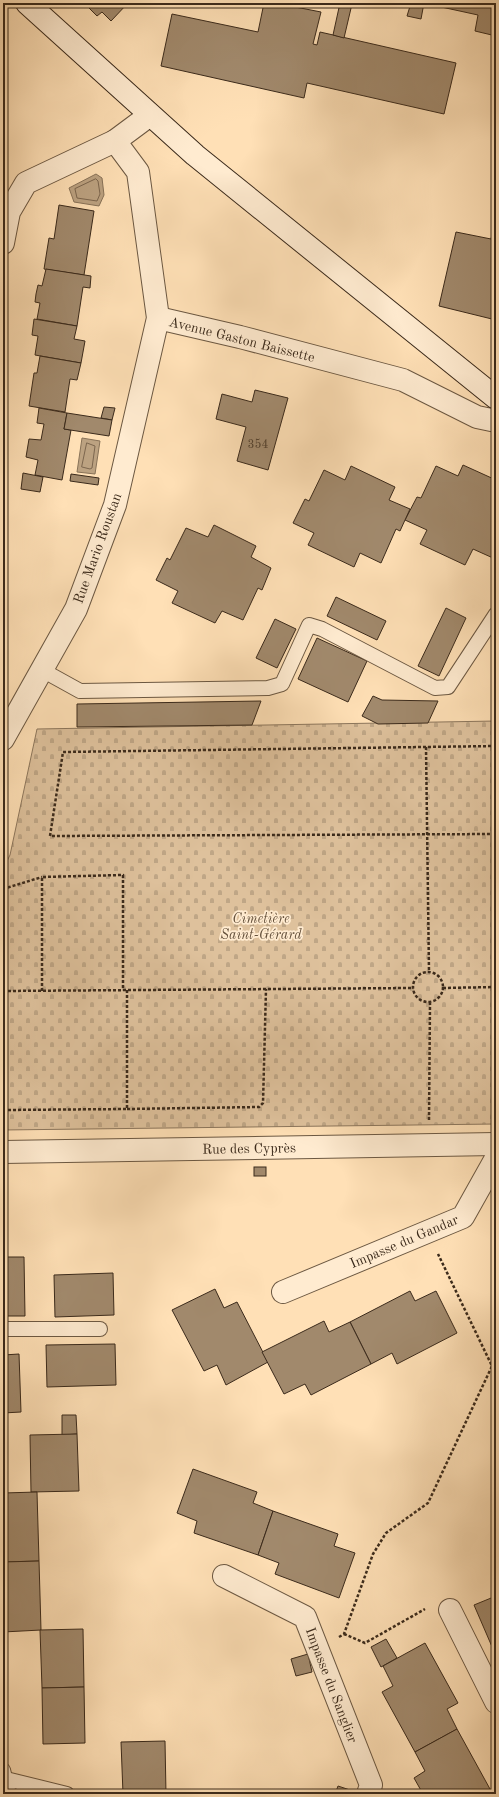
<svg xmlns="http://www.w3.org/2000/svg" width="499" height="1797" viewBox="0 0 499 1797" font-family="'Old Standard TT',serif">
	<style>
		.cemetery { fill: url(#cemetery-stones); stroke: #8c765c }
		.water { fill: #bca281; stroke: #887258 }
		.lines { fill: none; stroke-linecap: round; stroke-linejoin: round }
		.shore { stroke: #7c664e; stroke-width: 1 }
		.building { fill: #a1896c; stroke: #3b2a1b }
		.service-casing { stroke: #6c5842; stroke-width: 16 }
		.minor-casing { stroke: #6c5842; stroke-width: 24 }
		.secondary-casing { stroke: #3b2a1b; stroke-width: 24 }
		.path { stroke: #3b2a1b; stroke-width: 2.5; stroke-dasharray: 3 2; stroke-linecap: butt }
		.service { stroke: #ffebd0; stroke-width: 14 }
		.minor { stroke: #ffebd0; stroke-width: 22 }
		.secondary { stroke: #ffebd0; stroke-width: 22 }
		.labels { text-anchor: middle; stroke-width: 3.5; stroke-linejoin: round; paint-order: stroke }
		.number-label { font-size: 12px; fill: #54422f }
		.street-label { font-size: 14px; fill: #3b2a1b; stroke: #ffebd0 }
		.park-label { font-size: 14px; font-style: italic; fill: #64503b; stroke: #ffebd0 }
	</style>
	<defs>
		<pattern id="cemetery-stones" width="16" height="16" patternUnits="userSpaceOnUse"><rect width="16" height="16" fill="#dec19c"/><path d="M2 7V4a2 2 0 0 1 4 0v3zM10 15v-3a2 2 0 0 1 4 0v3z" fill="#bfa686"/></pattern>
	</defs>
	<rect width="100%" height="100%" fill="#ffe0b6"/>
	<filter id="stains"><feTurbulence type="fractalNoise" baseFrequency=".005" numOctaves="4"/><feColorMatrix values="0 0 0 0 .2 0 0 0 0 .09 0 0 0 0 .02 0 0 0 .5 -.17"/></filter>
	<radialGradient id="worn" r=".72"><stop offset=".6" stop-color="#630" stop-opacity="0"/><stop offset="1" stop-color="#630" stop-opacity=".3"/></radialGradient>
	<polygon class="cemetery" points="496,721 496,1124 3,1130 3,869 10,855 37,729"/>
	<g class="water">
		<polygon points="96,174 102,178 104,195 99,206 74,202 69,188"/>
		<polygon points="82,438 100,441 95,474 77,472"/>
	</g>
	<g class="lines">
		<g class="shore">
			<polygon points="96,179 98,181 100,194 97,201 77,198 75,189"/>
			<polygon points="87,443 95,446 92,468 90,469 82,467"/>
		</g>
	</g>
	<g class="building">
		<polygon points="91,3 128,3 111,21 102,12 97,16 87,6"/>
		<polygon points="264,3 275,3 321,12 313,44 317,45 320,32 456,63 444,114 307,83 304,98 161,66 172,14 258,32"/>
		<polygon points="340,3 352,4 344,38 333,35"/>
		<polygon points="411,3 424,3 421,19 407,16"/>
		<polygon points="423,3 496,3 496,36 475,31 478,15"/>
		<polygon points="59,205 94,211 84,275 44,269 49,238 54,239"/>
		<polygon points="496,216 496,320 439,306 456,232 491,239"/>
		<polygon points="46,269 91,276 90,288 83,287 77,326 37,319 40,303 35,302 36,294 38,285 42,286"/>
		<polygon points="34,319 77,326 74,339 85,341 81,363 35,355 38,336 32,335"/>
		<polygon points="40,356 81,363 77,380 70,379 65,412 29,406 34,373 37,373"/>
		<polygon points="255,390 288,398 268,470 237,461 246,427 216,419 222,394 252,402"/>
		<polygon points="104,407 115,408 112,420 101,418"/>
		<polygon points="39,408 67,413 64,429 71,430 62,480 35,475 38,460 26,457 29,439 41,440 44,424 37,423"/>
		<polygon points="67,413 112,420 109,436 64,429"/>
		<polygon points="463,465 496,480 496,552 493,558 473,549 465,565 420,544 427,530 405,520 417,497 421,498 436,466 458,476"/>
		<polygon points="351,466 395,487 389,500 410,509 400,531 396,529 381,563 360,553 354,567 308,545 314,533 293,523 305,499 309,501 324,470 345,480"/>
		<polygon points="23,473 43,477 40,492 21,489"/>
		<polygon points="71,474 99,478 98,485 70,481"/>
		<polygon points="214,525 256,546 251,557 271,568 262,590 258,588 243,620 222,611 215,623 172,603 178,591 156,580 167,558 170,560 186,528 208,537"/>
		<polygon points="336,597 386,621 377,640 327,616"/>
		<polygon points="446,608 466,618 439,676 418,666"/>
		<polygon points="275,619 296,629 277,668 256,658"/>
		<polygon points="317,638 367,661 348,702 298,679"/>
		<polygon points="373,696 382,700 438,701 428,723 378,724 362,716"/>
		<polygon points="261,701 252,725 77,727 77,704"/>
		<rect x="254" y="1167" width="12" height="9"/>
		<polygon points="3,1257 24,1257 25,1316 3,1316"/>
		<polygon points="113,1273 114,1315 55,1317 54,1275"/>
		<polygon points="215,1289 224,1308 237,1302 268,1362 226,1385 217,1365 204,1371 172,1310"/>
		<polygon points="410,1291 415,1301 436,1291 457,1333 397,1364 392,1353 371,1364 350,1322"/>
		<polygon points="324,1321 329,1332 350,1322 371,1364 311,1395 305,1384 284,1394 262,1352"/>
		<polygon points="115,1344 116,1385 47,1387 46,1345"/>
		<polygon points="19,1354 21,1412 3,1413 3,1355"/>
		<polygon points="62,1415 76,1415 77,1434 62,1435"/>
		<polygon points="77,1434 79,1491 31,1492 30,1435"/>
		<polygon points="193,1469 257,1492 253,1503 273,1511 258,1555 194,1533 197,1521 177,1513"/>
		<polygon points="37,1492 39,1561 3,1562 3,1493"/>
		<polygon points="273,1511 338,1534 334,1546 355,1553 339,1598 275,1574 279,1563 258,1555"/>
		<polygon points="39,1561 41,1630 3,1632 3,1562"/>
		<polygon points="496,1596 496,1656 474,1605"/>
		<polygon points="83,1629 84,1687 42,1688 40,1630"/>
		<polygon points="386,1639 397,1658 381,1667 371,1647"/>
		<polygon points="425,1643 458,1703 447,1709 457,1729 415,1752 382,1692 393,1686 383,1666"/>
		<polygon points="308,1654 312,1672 296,1676 291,1659"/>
		<polygon points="84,1687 85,1743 43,1744 42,1688"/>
		<polygon points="457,1729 490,1789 482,1794 423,1794 414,1778 425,1771 415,1752"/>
		<polygon points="165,1741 166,1794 123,1794 121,1742"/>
		<polygon points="338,1786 350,1790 349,1794 335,1794"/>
	</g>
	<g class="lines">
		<defs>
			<g id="service">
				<polyline points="42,670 80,691 268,688 282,684 309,625 322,629 435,688 448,687 496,614"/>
				<polyline points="3,1329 100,1329"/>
				<polyline points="3,1770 9,1794"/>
				<polyline points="6,1779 67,1794"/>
			</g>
			<g id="minor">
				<polyline points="3,243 9,212 26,183 115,141"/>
				<polyline points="158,318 240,337 403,380 477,417 496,421"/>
				<polyline points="3,739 76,609 115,505 158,318 138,172 115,141 150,115"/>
				<polyline points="3,1152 496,1144"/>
				<polyline points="283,1292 463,1217 496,1158"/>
				<polyline points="224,1576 305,1617 371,1785 368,1794"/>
				<polyline points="450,1610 496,1702"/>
			</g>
			<polyline id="secondary" points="27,3 195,155 496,398"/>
		</defs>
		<use href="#service" class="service-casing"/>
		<use href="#minor" class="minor-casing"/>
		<use href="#secondary" class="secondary-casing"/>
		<g class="path">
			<polyline points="496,746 63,752 50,836 496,834"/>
			<polyline points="426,747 429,972"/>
			<polyline points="3,889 42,877"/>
			<circle cx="428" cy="987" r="15"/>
			<polyline points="443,988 496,987"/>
			<polyline points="3,991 412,988"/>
			<polyline points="42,991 42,877 123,875 123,990"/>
			<polyline points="127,1109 259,1107 263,1103 266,989"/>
			<polyline points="3,1110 127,1109 127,990"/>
			<polyline points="429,1120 430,1003"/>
			<polyline points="344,1634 365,1643 425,1609"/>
			<polyline points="339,1637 344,1634 373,1554 386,1533 428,1503 492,1366 438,1254"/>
		</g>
		<use href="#service" class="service"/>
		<use href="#minor" class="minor"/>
		<use href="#secondary" class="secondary"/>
	</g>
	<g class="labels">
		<g class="number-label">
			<text x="258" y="448">354</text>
		</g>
		<g class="street-label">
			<text transform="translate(242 339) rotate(14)" y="5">Avenue Gaston Baissette</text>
			<text transform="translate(97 548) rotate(-70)" y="5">Rue Mario Roustan</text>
			<text transform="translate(249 1148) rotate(-1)" y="5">Rue des Cyprès</text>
			<text transform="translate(404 1241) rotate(-23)" y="5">Impasse du Gandar</text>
			<text transform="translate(332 1685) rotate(69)" y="5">Impasse du Sanglier</text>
		</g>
		<g class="park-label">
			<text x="261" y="923">Cimetière<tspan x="261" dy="16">Saint-Gérard</tspan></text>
		</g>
	</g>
	<rect width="499" height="1797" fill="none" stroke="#ffe0b6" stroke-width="16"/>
	<rect x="4" y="4" width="491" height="1789" fill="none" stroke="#3b2a1b" stroke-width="2"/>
	<rect x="8" y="8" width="483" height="1781" fill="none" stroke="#3b2a1b"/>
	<rect width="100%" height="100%" filter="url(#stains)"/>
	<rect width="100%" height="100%" fill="url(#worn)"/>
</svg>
